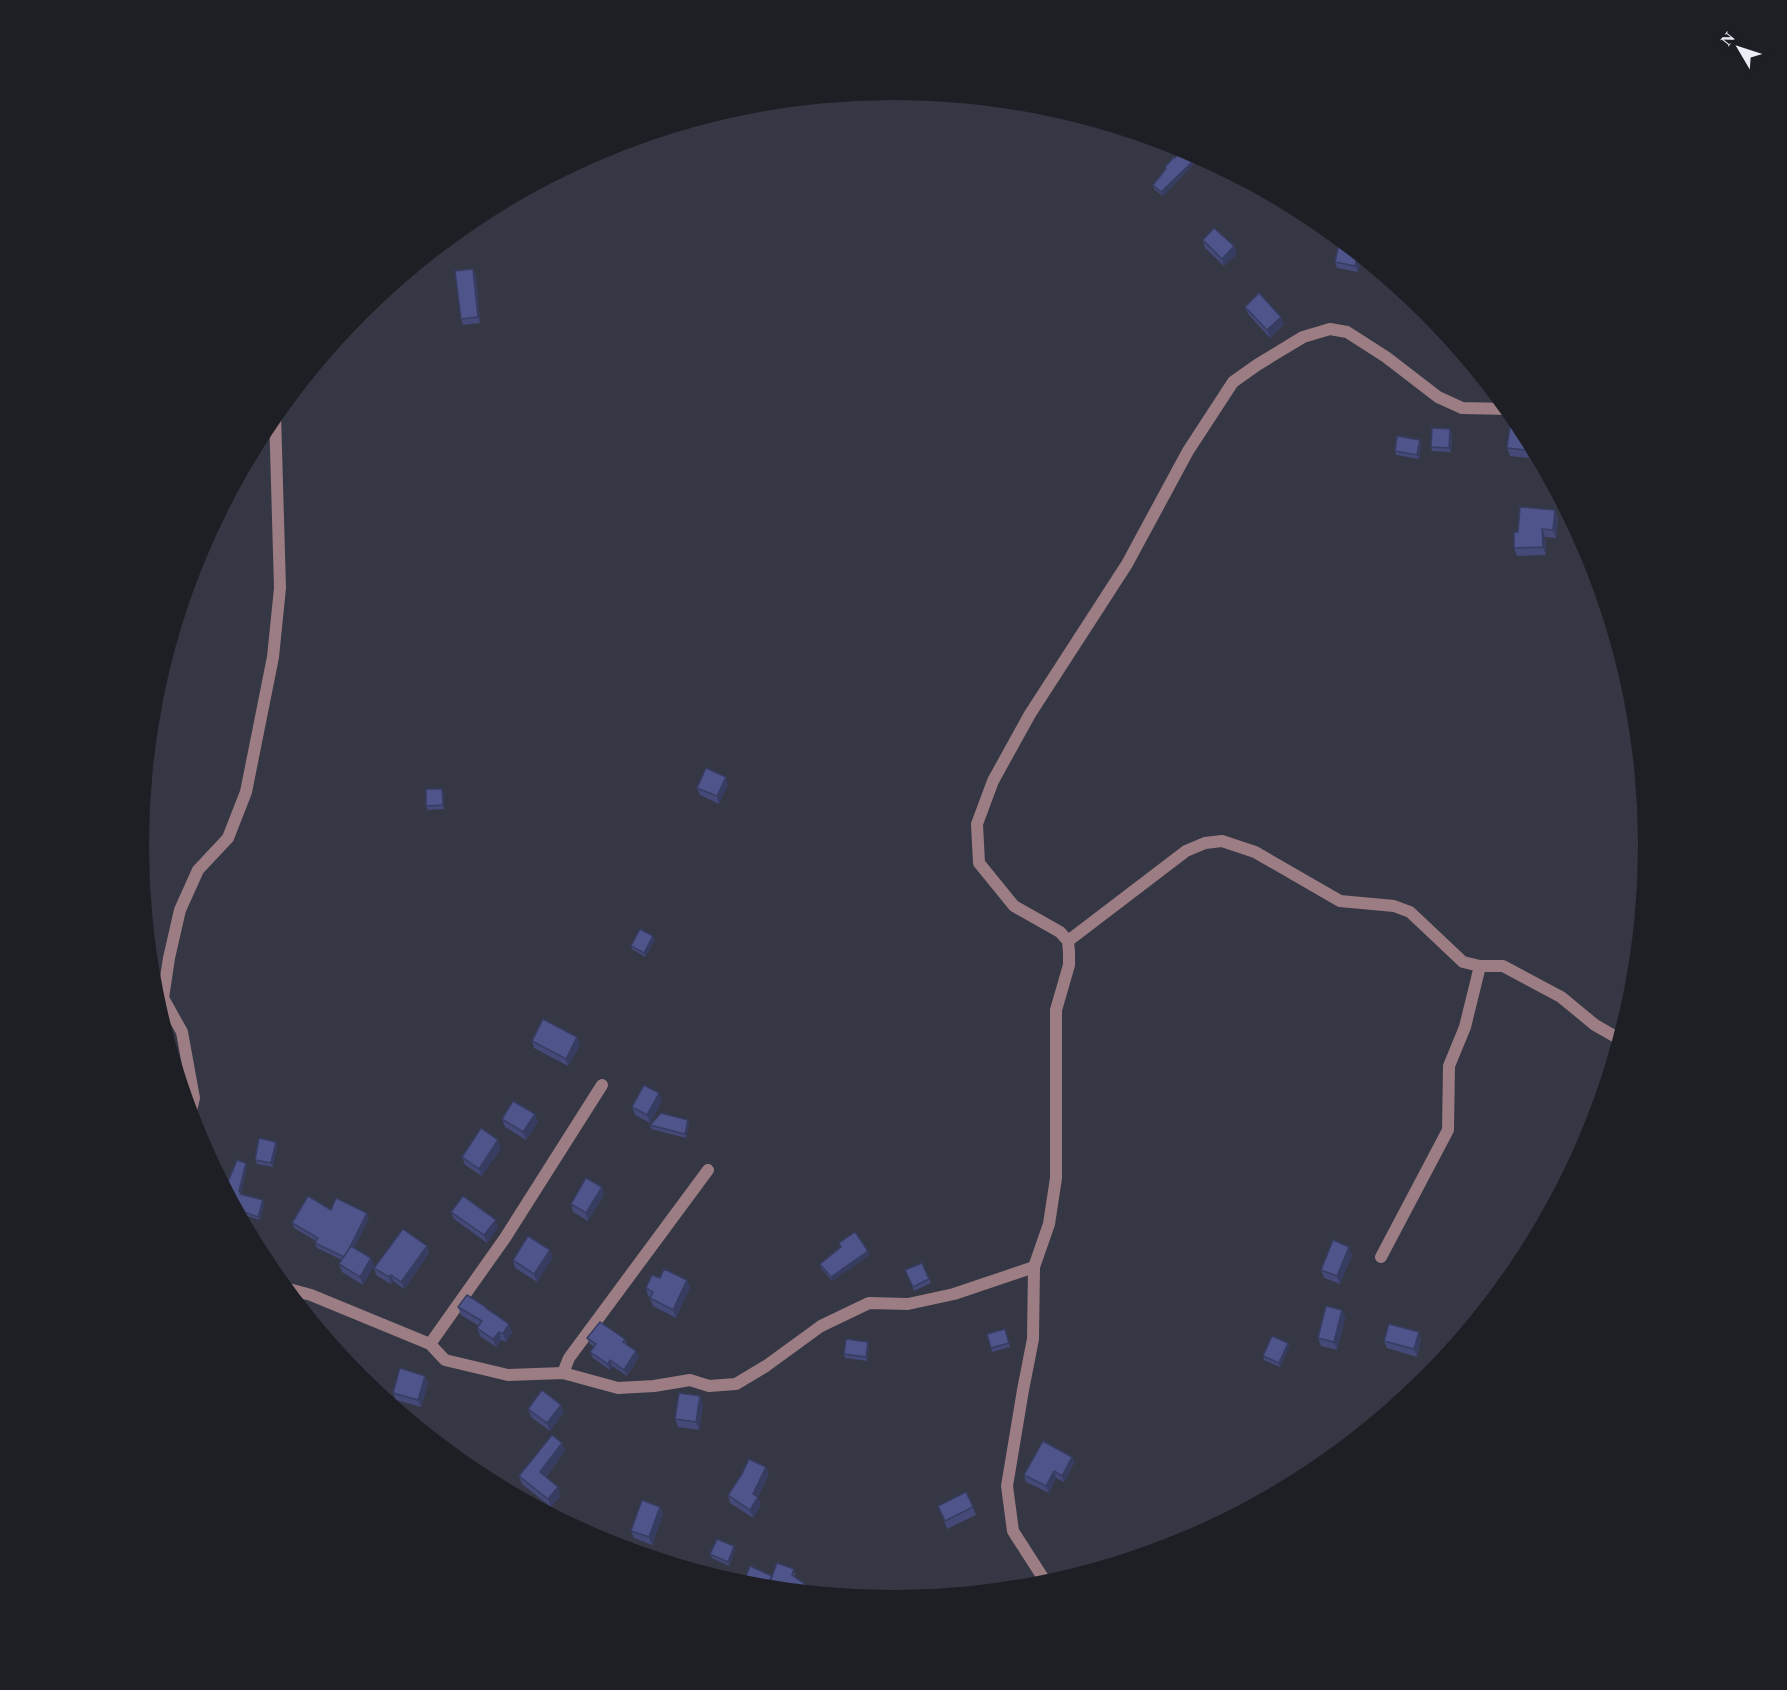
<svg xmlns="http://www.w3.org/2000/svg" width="1787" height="1690" viewBox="0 0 1787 1690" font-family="'Times New Roman',serif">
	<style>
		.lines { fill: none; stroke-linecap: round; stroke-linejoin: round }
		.minor { stroke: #9b7d83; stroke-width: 12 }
		.wall { fill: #444978 }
		.shaded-wall { fill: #373c61 }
		.building { fill: #4f558b; stroke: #373c61; stroke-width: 1.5 }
	</style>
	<rect width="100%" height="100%" fill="#353744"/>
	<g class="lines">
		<g class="minor">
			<polyline points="1068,941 1186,851 1205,843 1222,841 1255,852 1340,901 1394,906 1410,912 1463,962 1480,966 1503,966 1561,997 1595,1025 1616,1037 1620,1037"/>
			<polyline points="190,1115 194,1098 182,1032 163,998 169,958 180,910 198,870 228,838 246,792 273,657 280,588 275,414"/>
			<polyline points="1381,1257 1448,1130 1449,1066 1465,1027 1480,966"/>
			<polyline points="285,1288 311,1295 430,1344 445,1360 508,1375 563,1373 618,1388 654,1386 690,1380 709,1386 736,1384 766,1366 821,1326 869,1303 908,1304 954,1294 1034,1267"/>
			<polyline points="430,1344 505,1238 602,1085"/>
			<polyline points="563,1373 569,1358 708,1170"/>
			<polyline points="1047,1584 1013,1531 1007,1486 1023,1390 1033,1339 1034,1267 1049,1224 1056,1178 1056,1010 1069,965 1069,952 1068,941 1060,932 1014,906 979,863 977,824 993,781 1030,714 1127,564 1188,451 1233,382 1257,365 1303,337 1330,329 1347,332 1386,357 1438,397 1462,408 1508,409"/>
		</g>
	</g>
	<g class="wall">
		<polygon points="1184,148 1200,157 1190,168 1163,196 1154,189 1153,185 1166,170 1165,167 1175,158"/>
		<polygon points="1203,240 1234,246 1237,254 1224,266 1205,248"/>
		<polygon points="1344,243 1361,256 1358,272 1337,268 1335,262"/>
		<polygon points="476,275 480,323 463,325 461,319"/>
		<polygon points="1245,307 1281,317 1284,324 1270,338 1248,314"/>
		<polygon points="1428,311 1440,327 1424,318 1422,312"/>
		<polygon points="1516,419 1529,458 1510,456 1507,448"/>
		<polygon points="1450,429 1452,433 1451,452 1432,451 1431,447"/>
		<polygon points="1421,444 1419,459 1396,455 1395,451"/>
		<polygon points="1555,510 1558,518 1556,538 1545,537 1546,555 1517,556 1514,548 1518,532"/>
		<polygon points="728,784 719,804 700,795 697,788"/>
		<polygon points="444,792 444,809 428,810 426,806"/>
		<polygon points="653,936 655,940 645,957 632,949 631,946"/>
		<polygon points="532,1041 580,1045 568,1066 534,1048"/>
		<polygon points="662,1101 650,1123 635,1115 632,1107"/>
		<polygon points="502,1119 538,1122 526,1140 505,1127"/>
		<polygon points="689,1124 686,1138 651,1129 650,1125"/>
		<polygon points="276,1142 277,1146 273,1167 257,1164 255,1160"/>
		<polygon points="501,1148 482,1176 465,1165 462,1157"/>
		<polygon points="247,1167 241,1192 242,1195 264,1204 260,1220 238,1213 225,1189"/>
		<polygon points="604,1195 588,1221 573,1212 571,1204"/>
		<polygon points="331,1210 369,1218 354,1248 374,1266 363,1285 342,1272 339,1264 342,1260 317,1248 315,1243 316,1241 294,1228 292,1223"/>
		<polygon points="451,1212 498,1227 487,1243 454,1219"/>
		<polygon points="839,1243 868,1251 869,1255 832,1281 821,1268 820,1264 840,1247"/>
		<polygon points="427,1246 429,1253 404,1289 393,1281 391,1284 376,1275 374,1268"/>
		<polygon points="1352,1255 1340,1284 1324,1278 1321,1270"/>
		<polygon points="553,1257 537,1282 515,1268 513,1260"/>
		<polygon points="922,1263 931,1283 914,1291 905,1270"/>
		<polygon points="660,1278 687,1280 690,1287 676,1318 653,1306 650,1298 650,1297 648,1296 646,1288"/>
		<polygon points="458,1307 487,1309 512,1332 506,1342 501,1340 496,1347 480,1336 477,1328 479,1326 461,1315"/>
		<polygon points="1342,1310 1345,1318 1337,1350 1321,1346 1318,1338"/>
		<polygon points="1005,1329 1010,1347 992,1352 987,1334"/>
		<polygon points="587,1338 625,1339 627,1344 639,1357 627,1376 612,1366 610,1370 593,1358 590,1352 594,1347 590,1344"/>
		<polygon points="1421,1340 1417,1357 1387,1348 1384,1341"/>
		<polygon points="1288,1343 1289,1347 1280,1367 1264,1360 1263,1356"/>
		<polygon points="869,1346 867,1361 845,1358 844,1354"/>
		<polygon points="425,1376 428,1383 421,1407 396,1400 393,1393"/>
		<polygon points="703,1404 699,1430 678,1427 675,1419"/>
		<polygon points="528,1409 564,1412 550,1431 531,1417"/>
		<polygon points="562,1443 565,1451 546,1477 561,1495 551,1507 522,1484 519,1476"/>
		<polygon points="1072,1457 1074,1463 1064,1482 1056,1478 1049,1493 1026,1482 1024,1475"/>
		<polygon points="769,1474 758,1497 761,1505 753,1518 730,1503 728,1495"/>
		<polygon points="938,1506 973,1507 976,1515 947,1529"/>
		<polygon points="660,1507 663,1514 652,1545 634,1538 631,1531"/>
		<polygon points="735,1550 729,1566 712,1558 710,1554"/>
		<polygon points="796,1573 794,1577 816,1592 781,1589 772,1586 771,1584 744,1583 744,1581"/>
	</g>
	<g class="shaded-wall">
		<polygon points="1197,155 1200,157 1190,168 1163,196 1161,192"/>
		<polygon points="1234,246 1237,254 1224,266 1222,259"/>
		<polygon points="1358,254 1361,256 1358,272 1355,266"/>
		<polygon points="473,269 476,275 480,323 478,317"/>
		<polygon points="1281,317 1284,324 1270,338 1267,330"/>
		<polygon points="1450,429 1452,433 1451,452 1449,448"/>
		<polygon points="1528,437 1531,443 1529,458 1526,450"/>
		<polygon points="1420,440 1421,444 1419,459 1417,455"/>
		<polygon points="1555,510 1558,518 1556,538 1553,530"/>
		<polygon points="1542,529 1545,537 1546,555 1543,547"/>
		<polygon points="726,777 728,784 719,804 717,796"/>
		<polygon points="442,789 444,792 444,809 443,805"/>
		<polygon points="653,936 655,940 645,957 644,953"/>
		<polygon points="577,1037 580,1045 568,1066 566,1059"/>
		<polygon points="659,1093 662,1101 650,1123 647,1115"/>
		<polygon points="535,1114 538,1122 526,1140 523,1132"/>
		<polygon points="688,1120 689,1124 686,1138 685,1134"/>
		<polygon points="498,1140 501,1148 482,1176 479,1169"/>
		<polygon points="276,1142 277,1146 273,1167 271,1163"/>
		<polygon points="246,1163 247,1167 240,1195 239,1191"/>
		<polygon points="602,1187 604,1195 588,1221 586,1213"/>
		<polygon points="263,1200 264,1204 260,1220 258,1217"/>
		<polygon points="367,1213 369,1218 347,1263 345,1258"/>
		<polygon points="496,1220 498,1227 487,1243 484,1235"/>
		<polygon points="427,1246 429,1253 404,1289 401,1282"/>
		<polygon points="1349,1247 1352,1255 1340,1284 1337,1276"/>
		<polygon points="550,1250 553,1257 537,1282 534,1274"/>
		<polygon points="868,1251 869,1255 832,1281 831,1277"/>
		<polygon points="371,1258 374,1266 363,1285 360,1277"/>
		<polygon points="391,1275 393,1281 391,1284 389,1277"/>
		<polygon points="687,1280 690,1287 676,1318 673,1310"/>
		<polygon points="1342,1310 1345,1318 1337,1350 1334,1342"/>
		<polygon points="509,1324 512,1332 506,1342 503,1334"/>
		<polygon points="499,1332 501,1340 496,1347 493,1339"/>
		<polygon points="1419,1332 1421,1340 1417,1357 1414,1349"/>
		<polygon points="868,1342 869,1346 867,1361 866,1357"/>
		<polygon points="1288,1343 1289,1347 1280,1367 1279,1363"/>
		<polygon points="636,1351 639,1357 627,1376 624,1370"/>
		<polygon points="610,1360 612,1366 610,1370 608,1364"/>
		<polygon points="425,1376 428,1383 421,1407 418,1400"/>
		<polygon points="700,1396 703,1404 699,1430 696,1422"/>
		<polygon points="561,1405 564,1412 550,1431 547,1423"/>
		<polygon points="562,1443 565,1451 543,1480 540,1472"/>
		<polygon points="1072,1457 1074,1463 1064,1482 1062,1476"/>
		<polygon points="766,1467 769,1474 758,1498 758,1497 761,1505 753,1518 750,1510 753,1494"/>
		<polygon points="1054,1471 1056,1478 1049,1493 1046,1486"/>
		<polygon points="558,1487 561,1495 551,1507 548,1499"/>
		<polygon points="660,1507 663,1514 652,1545 649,1537"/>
		<polygon points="734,1546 735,1550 729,1566 728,1562"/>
		<polygon points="772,1576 773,1580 770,1582 771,1584 769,1588 766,1587"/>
	</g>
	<g class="building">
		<polygon points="1184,148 1197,155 1189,165 1161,192 1153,185 1166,169 1165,167 1174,157 1175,158"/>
		<polygon points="1214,228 1234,246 1222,259 1203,240"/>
		<polygon points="1339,243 1344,244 1344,243 1358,254 1355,266 1335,262"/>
		<polygon points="473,269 478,317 461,319 455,271"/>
		<polygon points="1259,293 1281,317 1267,330 1245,307"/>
		<polygon points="1424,308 1428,311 1433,318 1422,312"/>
		<polygon points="1511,418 1516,419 1521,426 1528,437 1526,450 1507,448"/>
		<polygon points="1432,428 1450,429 1449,448 1431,447"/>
		<polygon points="1397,436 1420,440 1417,455 1395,451"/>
		<polygon points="1520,507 1555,510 1553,530 1542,529 1543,547 1514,548 1514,532 1518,532"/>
		<polygon points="706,768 726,777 717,796 697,788"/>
		<polygon points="426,789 442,789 443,805 426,806"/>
		<polygon points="640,929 653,936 644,953 631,946"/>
		<polygon points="543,1019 577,1037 566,1059 532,1041"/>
		<polygon points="644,1085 659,1093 647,1115 632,1107"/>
		<polygon points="513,1101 535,1114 523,1132 502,1119"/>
		<polygon points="661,1113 688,1120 685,1134 650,1125"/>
		<polygon points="481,1128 498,1140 479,1169 462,1157"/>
		<polygon points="259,1138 276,1142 271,1163 255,1160"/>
		<polygon points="237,1160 246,1163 239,1191 241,1192 240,1194 263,1200 258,1217 236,1209 225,1189"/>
		<polygon points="586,1178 602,1187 586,1213 571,1204"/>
		<polygon points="308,1196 331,1210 336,1198 367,1213 350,1247 344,1257 315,1243 318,1238 292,1223"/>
		<polygon points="463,1196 496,1220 484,1235 451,1212"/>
		<polygon points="403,1229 427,1246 401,1282 391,1275 389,1277 374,1268"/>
		<polygon points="855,1232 868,1251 831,1277 820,1264 841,1247 839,1243"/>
		<polygon points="528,1236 550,1250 534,1274 513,1260"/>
		<polygon points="1333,1240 1349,1247 1337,1276 1321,1270"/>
		<polygon points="351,1246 371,1258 360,1277 339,1264"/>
		<polygon points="922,1263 929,1279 913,1287 905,1270"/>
		<polygon points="664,1269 687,1280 673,1310 650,1298 653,1292 646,1288 652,1275 660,1278"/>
		<polygon points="467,1295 486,1307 486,1308 509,1324 503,1334 499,1332 493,1339 477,1328 482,1321 458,1307"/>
		<polygon points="1326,1306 1342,1310 1334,1342 1318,1338"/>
		<polygon points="600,1322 625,1339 623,1342 636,1351 624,1370 610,1360 608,1364 590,1352 596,1344 587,1338"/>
		<polygon points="1389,1324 1419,1332 1414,1349 1384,1341"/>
		<polygon points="1005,1329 1009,1343 991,1348 987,1334"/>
		<polygon points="1272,1336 1288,1343 1279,1363 1263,1356"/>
		<polygon points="846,1339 868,1342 866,1357 844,1354"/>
		<polygon points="400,1368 425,1376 418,1400 393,1393"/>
		<polygon points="542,1390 561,1405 547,1423 528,1409"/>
		<polygon points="679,1393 700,1396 696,1422 675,1419"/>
		<polygon points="552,1435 562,1443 540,1472 558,1487 548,1499 519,1476"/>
		<polygon points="1043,1441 1072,1457 1062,1476 1054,1471 1046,1486 1024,1475"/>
		<polygon points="749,1459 766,1467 753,1494 758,1497 750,1510 728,1495 742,1474"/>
		<polygon points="966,1492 973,1507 945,1521 938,1506"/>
		<polygon points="642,1500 660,1507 649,1537 631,1531"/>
		<polygon points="717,1539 734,1546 728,1562 710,1554"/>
		<polygon points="777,1563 794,1569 792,1575 816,1592 794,1590 770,1582"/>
		<polygon points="750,1566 772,1576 766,1587 744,1585 745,1582 744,1581"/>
	</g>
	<path d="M0 0H1787V1690H0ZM893 100H894A744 744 0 0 1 1638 844V846A744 744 0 0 1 894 1590H893A744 744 0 0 1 149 846V844A744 744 0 0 1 893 100Z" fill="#1e1f25" fill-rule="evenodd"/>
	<g transform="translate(1739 48) rotate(309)" stroke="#1e1f25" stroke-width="4.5" paint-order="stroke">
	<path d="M0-4.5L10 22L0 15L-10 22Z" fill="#ecedf6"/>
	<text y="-9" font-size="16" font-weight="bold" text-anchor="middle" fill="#ecedf6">N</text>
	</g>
</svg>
